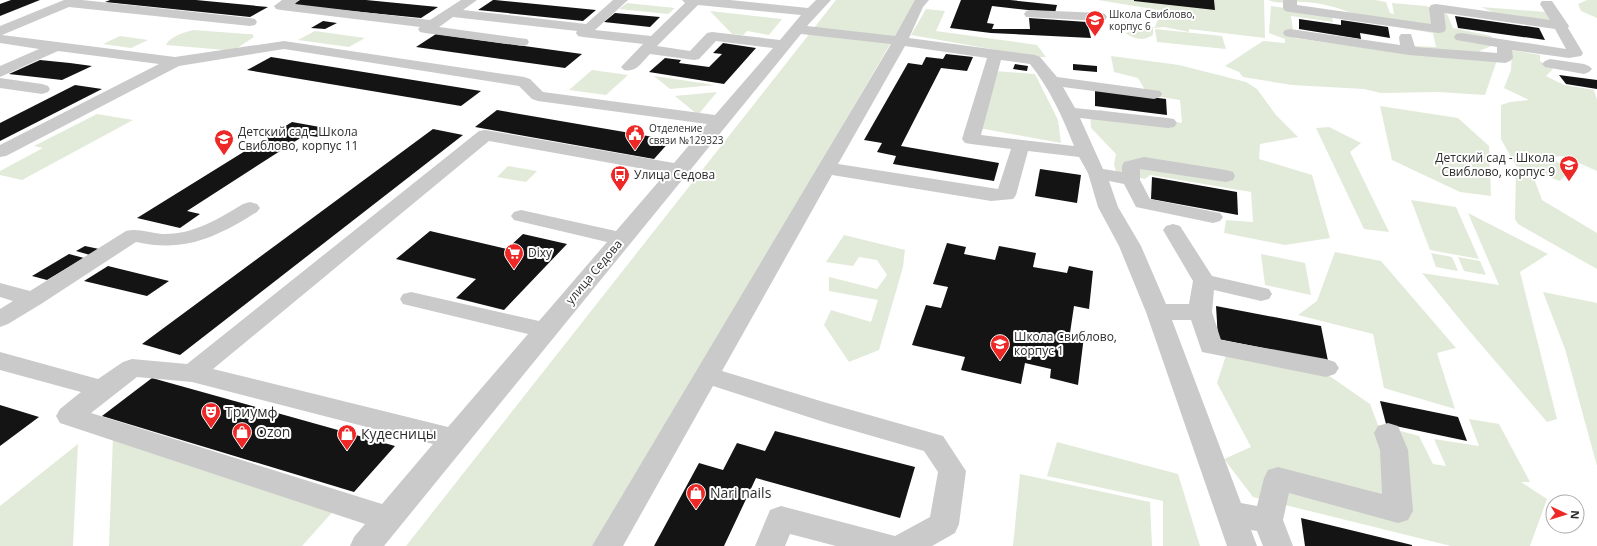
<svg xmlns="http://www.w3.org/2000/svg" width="1597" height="546" viewBox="0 0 1597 546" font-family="'Open Sans',sans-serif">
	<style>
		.green { fill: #e2ebd9 }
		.building { fill: #141414 }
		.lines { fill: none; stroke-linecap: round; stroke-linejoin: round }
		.minor { fill: #cacaca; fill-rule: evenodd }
		.labels { text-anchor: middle; stroke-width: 4; stroke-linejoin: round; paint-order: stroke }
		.far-poi-label { font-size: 10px; fill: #2d2d2d; stroke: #fff; text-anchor: start }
		.poi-label { font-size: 12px; fill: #2d2d2d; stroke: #fff; text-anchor: start }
		.street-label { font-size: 12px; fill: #2d2d2d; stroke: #fff }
		.near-poi-label { font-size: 14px; fill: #2d2d2d; stroke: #fff; text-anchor: start }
	</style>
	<rect width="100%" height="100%" fill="#fff"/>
	<g class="green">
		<polygon points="836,0 916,0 596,546 406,546"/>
		<path d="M 1098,0 L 1264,0 L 1265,38 L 1189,29 L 1189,32 L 1164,27 L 1153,28 L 1153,35 C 1142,42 1135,39 1125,33 L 1155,27 L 1158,19 L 1172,19 L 1171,12 Z"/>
		<path d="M 1268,0 L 1375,0 L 1386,2 L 1390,13 L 1394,14 L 1392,3 L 1426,6 L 1447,14 L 1453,28 L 1491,36 L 1494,45 L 1479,51 L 1498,54 L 1497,60 L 1485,95 L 1439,92 L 1381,93 L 1364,89 L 1292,85 L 1243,77 L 1239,72 L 1225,66 L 1263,41 L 1285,43 L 1285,39 L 1269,33 L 1271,6 L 1332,15 L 1333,22 L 1291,16 L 1294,38 L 1402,53 L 1414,46 L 1436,47 L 1433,33 L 1355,20 L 1356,15 C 1340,8 1319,2 1301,2 C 1288,1 1281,5 1268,0 Z"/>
		<polygon points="1587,0 1597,0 1597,18 1581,11 1578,4"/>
		<polygon points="627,3 675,8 668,14 619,9"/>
		<polygon points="1481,7 1546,12 1558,29 1518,23"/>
		<polygon points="926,9 945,11 936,31 1037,45 1046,57 1036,57 911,35"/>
		<polygon points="710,11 782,19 769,35 747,31 743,35 732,34"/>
		<polygon points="1155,29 1222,36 1226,49 1157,42"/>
		<path d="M 193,30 L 247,34 L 252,34 L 254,37 L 237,48 L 225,50 L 166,45 C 169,37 185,32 193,30 Z"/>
		<polygon points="315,31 365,38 349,47 298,40"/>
		<polygon points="120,36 148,40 131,48 103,44"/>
		<polygon points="1512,50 1540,55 1540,61 1553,69 1546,76 1564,85 1594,90 1597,100 1597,171 1563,156 1552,157 1569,172 1560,181 1516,166 1501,139 1501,105 1510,102 1529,100 1504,88 1511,70"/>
		<polygon points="1111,56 1179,65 1246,82 1257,89 1276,115 1298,137 1260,144 1259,159 1312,175 1330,238 1285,245 1224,233 1226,220 1253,222 1251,192 1150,175 1145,179 1116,172 1114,164 1116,154 1091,128 1090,112 1100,110 1182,123 1180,100 1148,95 1138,78 1114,72"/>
		<polygon points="592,70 628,75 606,95 569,90"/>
		<polygon points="995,71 1035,74 1058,120 1061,143 979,128"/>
		<polygon points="654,76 715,85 670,89"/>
		<polygon points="717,92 698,115 675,96"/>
		<polygon points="1380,106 1458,118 1489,146 1491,196 1460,192 1392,160"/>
		<polygon points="97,114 133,120 22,180 0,175 0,171 43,148 34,146"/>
		<polygon points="1329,127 1361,143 1350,152 1389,232 1364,229 1316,128"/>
		<polygon points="508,166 537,171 526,182 497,177"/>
		<polygon points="1516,169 1535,181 1542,200 1597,233 1597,269 1518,224 1515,219"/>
		<polygon points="1411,200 1456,207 1479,259 1430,250"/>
		<polygon points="1468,213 1548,254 1520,272 1557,419 1547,422 1466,327 1422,273 1499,285"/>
		<polygon points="844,235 905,250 903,267 879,350 849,362 824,325 831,310 871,322 878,300 829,291 829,277 877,289 887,275 877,260 859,257 853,266 826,262"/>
		<polygon points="1335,252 1381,261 1456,348 1437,353 1455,409 1384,388 1373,334 1298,315 1317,301"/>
		<polygon points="1431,253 1452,257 1458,271 1436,267"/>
		<polygon points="1261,254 1305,263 1311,295 1265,285"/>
		<polygon points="1458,257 1480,261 1486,275 1464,271"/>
		<polygon points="1543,292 1597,303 1597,466 1565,349"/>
		<polygon points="1227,352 1328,375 1370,404 1378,425 1419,436 1433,464 1446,466 1434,439 1479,446 1469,419 1499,424 1530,482 1521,482 1547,499 1530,546 1451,546 1253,497 1224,459 1251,447 1217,383"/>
		<polygon points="113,436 338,506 302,546 109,546"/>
		<polygon points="1057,442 1178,474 1200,546 1163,546 1163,501 1047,476"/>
		<polygon points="78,444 73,546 0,546 0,506"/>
		<polygon points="1020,474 1150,502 1152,546 1013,546"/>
	</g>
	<g class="building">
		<polygon points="11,0 40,0 0,16 0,4"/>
		<polygon points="110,0 196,0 268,7 250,17 105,2"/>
		<polygon points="300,0 366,0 438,7 421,18 291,5"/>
		<polygon points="493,0 495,0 596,10 583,21 478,10"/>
		<polygon points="961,0 1010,0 1057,5 1055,13 992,6 987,23 994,24 992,29 1030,29 1029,18 1087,22 1091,38 991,33 950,28"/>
		<polygon points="1134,0 1214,0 1215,10 1134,1"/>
		<polygon points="615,13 660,17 650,27 604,22"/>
		<polygon points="1455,16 1539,28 1545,40 1458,28"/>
		<polygon points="1299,19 1341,25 1341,20 1388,27 1390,38 1360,33 1361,39 1299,29"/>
		<polygon points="323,21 337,23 325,29 311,28"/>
		<polygon points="436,34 582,54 565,68 416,47"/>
		<polygon points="723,43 756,48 724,84 649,72 665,58 681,60 679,63 709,67 722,54 713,53"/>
		<polygon points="946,54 973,57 967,71 941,68 901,146 999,163 994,181 893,164 896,156 877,152 882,143 864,140 908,63 922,65 926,57 943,59"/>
		<polygon points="271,57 481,91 461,106 247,70"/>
		<polygon points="40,60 70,63 92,66 62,80 9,74"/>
		<polygon points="1015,64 1028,66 1027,71 1013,69"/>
		<polygon points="1073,64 1097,66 1097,72 1073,70"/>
		<polygon points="1559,75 1597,80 1597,89 1566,84"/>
		<polygon points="75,85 102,89 0,141 0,123"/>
		<polygon points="1095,90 1166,99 1167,115 1095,106"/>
		<polygon points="497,110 671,140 654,159 475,127"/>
		<polygon points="292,122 331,129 318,137 305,135 187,211 200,214 180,228 137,218"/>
		<polygon points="433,129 463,135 180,355 142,344"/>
		<polygon points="1040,169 1081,175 1077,203 1035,196"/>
		<polygon points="1152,177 1237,192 1238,215 1151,199"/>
		<polygon points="430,231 507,249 523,234 567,244 504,310 456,298 476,279 396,259"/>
		<polygon points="947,243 966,247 964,254 995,260 999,246 1036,253 1033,267 1067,273 1069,266 1093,271 1089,309 1074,306 1070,333 1084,336 1078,385 1050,378 1051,369 1025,363 1021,384 961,370 965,357 912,345 926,305 941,308 948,287 933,284"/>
		<polygon points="85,246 99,249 90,255 76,251"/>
		<polygon points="69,254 84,258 47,280 32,276"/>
		<polygon points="108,266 169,281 147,296 84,281"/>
		<polygon points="1216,306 1321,326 1328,361 1218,339"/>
		<polygon points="152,378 395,446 354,492 102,416"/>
		<polygon points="1380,401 1458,417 1467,441 1386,424"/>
		<polygon points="0,405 39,417 0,446"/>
		<polygon points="775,431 915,467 900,518 756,478 724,546 654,546 699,463 723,470 737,443 765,451"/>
		<polygon points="1301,518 1412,545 1412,546 1305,546"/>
	</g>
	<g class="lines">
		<g class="minor">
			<path d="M 64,0 L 82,0 L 250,18 L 255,19 L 257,22 L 255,25 L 250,26 L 69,7 L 2,35 L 175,57 L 284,41 L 524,77 L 530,79 L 543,92 L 715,115 L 773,48 L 716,41 L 699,59 L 694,60 L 650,54 C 642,62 636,73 624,70 L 621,67 L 643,44 L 583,37 L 578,36 L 576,33 L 577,31 L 453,17 L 439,27 L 527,39 L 529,42 L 527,45 L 522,46 L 425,33 L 420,32 L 418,29 L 420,27 L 281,10 L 276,9 L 274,6 L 282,0 L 299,0 L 295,4 L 430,20 L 461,0 L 477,0 L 463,10 L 586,24 L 613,0 L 628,0 L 595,30 L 651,36 L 685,3 L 682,0 L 730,0 L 808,8 L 816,0 L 831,0 L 807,26 L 895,36 L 915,0 L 929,0 L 923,7 L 909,38 L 1035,55 L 1040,57 L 1057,77 L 1160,91 L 1162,94 L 1160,97 L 1154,99 L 1063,87 L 1075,108 L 1168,118 L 1174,119 L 1177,123 L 1174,127 L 1168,128 L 1080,118 L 1103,169 L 1122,172 L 1122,166 L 1124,162 L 1144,157 L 1226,170 L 1233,172 L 1235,176 L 1233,180 L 1226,182 L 1140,169 L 1140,180 L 1150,199 L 1220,213 L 1223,217 L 1220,221 L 1213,223 L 1136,207 L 1124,184 L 1109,181 L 1118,207 L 1141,246 L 1166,304 L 1189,304 L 1193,281 L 1163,230 L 1166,226 L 1173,224 L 1180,226 L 1212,276 L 1269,289 L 1272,294 L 1269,299 L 1261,301 L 1214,290 L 1212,312 L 1221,340 L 1326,359 L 1335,362 L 1339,368 L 1335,374 L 1326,377 L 1202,352 L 1191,320 L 1172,320 L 1241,503 L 1257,506 L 1264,478 L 1268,470 L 1278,467 L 1382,494 L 1380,450 L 1374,433 L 1378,426 L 1388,423 L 1398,426 L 1408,450 L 1413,511 L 1408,520 L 1398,523 L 1289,493 L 1283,520 L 1293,546 L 1263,546 L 1257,531 L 1251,530 L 1257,546 L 1227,546 L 1146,312 L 1119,246 L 1098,207 L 1088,173 L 1079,157 L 1028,151 L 1016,195 L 1013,199 L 991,201 L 832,175 L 722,371 L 827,403 L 943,436 L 966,471 L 959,524 L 955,533 L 932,546 L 836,546 L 790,534 L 785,546 L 755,546 L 770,510 L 781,506 L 895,536 L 930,517 L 938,472 L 924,451 L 827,423 L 713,386 L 623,546 L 592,546 L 891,44 L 801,34 L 384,546 L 350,546 L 354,537 L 365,524 L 60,423 L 56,416 L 60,409 L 81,392 L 0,370 L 0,352 L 98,379 L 123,362 L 132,359 L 187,364 L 479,131 L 485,130 L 674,163 L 707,124 L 538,101 L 532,99 L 519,86 L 284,49 L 179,66 L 6,156 L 0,157 L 0,145 L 159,64 L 58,51 L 0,77 L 0,66 L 39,49 L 0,43 L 0,26 ZM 698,5 L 801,15 L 780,40 L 712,32 L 707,33 L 690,51 L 657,46 ZM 905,46 L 987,58 L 962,139 L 965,143 L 971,144 L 1011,149 L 998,189 L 838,164 ZM 1001,60 L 1030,64 C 1050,89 1062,116 1074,146 L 981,135 ZM 489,141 L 666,173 L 616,231 L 521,210 L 514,212 L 511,216 L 514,220 L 607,242 L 539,321 L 411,292 L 403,294 L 400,299 L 403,304 L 528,334 L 448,427 L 213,369 ZM 137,377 L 192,382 L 433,444 L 382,504 L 91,413 Z"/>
			<polygon points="1283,0 1297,0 1297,5 1431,24 1429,8 1431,5 1436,4 1550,20 1540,4 1542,1 1552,1 1569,26 1568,28 1583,53 1581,56 1569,58 1512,50 1513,58 1510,61 1505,63 1409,55 1290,37 1285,36 1283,33 1285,30 1290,29 1400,45 1399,37 1401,34 1411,34 1415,47 1497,53 1497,47 1456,40 1454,37 1456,34 1461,33 1566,49 1555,29 1444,13 1446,29 1444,32 1439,33 1290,12 1285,11 1283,8"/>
			<polygon points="1031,10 1100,13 1105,14 1107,17 1105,20 1100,21 1026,17 1024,14 1026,11"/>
			<polygon points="1550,59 1584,64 1589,66 1592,69 1589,72 1584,74 1545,67 1542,64 1545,61"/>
			<polygon points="0,78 42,84 48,86 50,89 48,92 42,94 0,88"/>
			<path d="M 250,202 L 257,204 L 260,208 L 257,212 C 217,237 185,253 136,242 L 41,304 L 8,324 L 0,327 L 0,309 L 13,301 L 0,297 L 0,283 L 30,291 L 126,231 C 138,228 150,233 162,234 C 193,235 218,219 243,204 Z"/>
		</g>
	</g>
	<defs>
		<symbol id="school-pin" viewBox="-11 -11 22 30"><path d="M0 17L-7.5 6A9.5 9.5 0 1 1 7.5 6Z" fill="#ed2826" stroke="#fff"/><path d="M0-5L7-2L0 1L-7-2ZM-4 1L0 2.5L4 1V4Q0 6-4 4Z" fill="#fff"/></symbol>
		<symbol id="civic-pin" viewBox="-11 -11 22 30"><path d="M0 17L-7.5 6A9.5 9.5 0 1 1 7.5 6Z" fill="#ed2826" stroke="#fff"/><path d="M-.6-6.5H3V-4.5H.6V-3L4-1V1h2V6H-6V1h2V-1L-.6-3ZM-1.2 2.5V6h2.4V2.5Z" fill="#fff"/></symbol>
		<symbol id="bus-pin" viewBox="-11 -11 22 30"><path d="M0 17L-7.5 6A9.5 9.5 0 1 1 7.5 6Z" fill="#ed2826" stroke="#fff"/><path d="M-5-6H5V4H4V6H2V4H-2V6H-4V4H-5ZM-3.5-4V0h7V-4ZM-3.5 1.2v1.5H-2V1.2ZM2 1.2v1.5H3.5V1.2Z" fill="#fff"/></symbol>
		<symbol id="supermarket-pin" viewBox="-11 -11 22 30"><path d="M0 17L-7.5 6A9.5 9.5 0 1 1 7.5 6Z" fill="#ed2826" stroke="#fff"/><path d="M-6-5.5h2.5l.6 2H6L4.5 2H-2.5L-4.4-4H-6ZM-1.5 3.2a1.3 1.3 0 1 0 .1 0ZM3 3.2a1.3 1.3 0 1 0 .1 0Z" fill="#fff"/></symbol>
		<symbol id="theatre-pin" viewBox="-11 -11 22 30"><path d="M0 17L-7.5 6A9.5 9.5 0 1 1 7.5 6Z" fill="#ed2826" stroke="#fff"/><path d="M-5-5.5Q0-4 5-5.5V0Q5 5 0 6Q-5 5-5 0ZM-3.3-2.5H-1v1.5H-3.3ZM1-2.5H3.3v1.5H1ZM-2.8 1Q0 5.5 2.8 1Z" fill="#fff"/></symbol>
		<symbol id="shop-pin" viewBox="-11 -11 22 30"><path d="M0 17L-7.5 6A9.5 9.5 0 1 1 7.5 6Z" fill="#ed2826" stroke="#fff"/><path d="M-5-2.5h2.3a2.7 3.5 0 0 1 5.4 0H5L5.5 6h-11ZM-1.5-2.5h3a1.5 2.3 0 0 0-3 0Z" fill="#fff"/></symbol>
	</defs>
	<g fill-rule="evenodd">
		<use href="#school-pin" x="1084" y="9" width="22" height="30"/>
		<use href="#civic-pin" x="624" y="123" width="22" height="30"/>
		<use href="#school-pin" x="213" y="128" width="22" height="30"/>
		<use href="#school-pin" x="1558" y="154" width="22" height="30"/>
		<use href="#bus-pin" x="609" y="164" width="22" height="30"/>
		<use href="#supermarket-pin" x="503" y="242" width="22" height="30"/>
		<use href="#school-pin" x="989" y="333" width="22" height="30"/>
		<use href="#theatre-pin" x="200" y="401" width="22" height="30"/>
		<use href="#shop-pin" x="231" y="421" width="22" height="30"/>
		<use href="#shop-pin" x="336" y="423" width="22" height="30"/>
		<use href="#shop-pin" x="685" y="482" width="22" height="30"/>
	</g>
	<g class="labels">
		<g class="far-poi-label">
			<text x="1109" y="18">Школа Свиблово,<tspan x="1109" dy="12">корпус 6</tspan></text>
			<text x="649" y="132">Отделение<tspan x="649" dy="12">связи №129323</tspan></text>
		</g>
		<g class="poi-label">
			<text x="238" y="136">Детский сад - Школа<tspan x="238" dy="14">Свиблово, корпус 11</tspan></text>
			<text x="1555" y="162" text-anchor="end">Детский сад - Школа<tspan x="1555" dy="14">Свиблово, корпус 9</tspan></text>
			<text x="634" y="179">Улица Седова</text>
			<text x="528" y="257">Dixy</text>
			<text x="1014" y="341">Школа Свиблово,<tspan x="1014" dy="14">корпус 1</tspan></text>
		</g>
		<g class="street-label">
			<text transform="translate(594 272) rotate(-50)" y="4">улица Седова</text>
		</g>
		<g class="near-poi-label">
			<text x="225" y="417">Триумф</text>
			<text x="256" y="437">Ozon</text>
			<text x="361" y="439">Кудесницы</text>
			<text x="710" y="498">Nari nails</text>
		</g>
	</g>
	<g transform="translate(1565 514) rotate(94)"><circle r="19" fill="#ffffff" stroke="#ababab"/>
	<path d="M0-3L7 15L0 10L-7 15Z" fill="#ed2826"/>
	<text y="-6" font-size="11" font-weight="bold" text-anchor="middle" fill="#2d2d2d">N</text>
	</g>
</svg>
